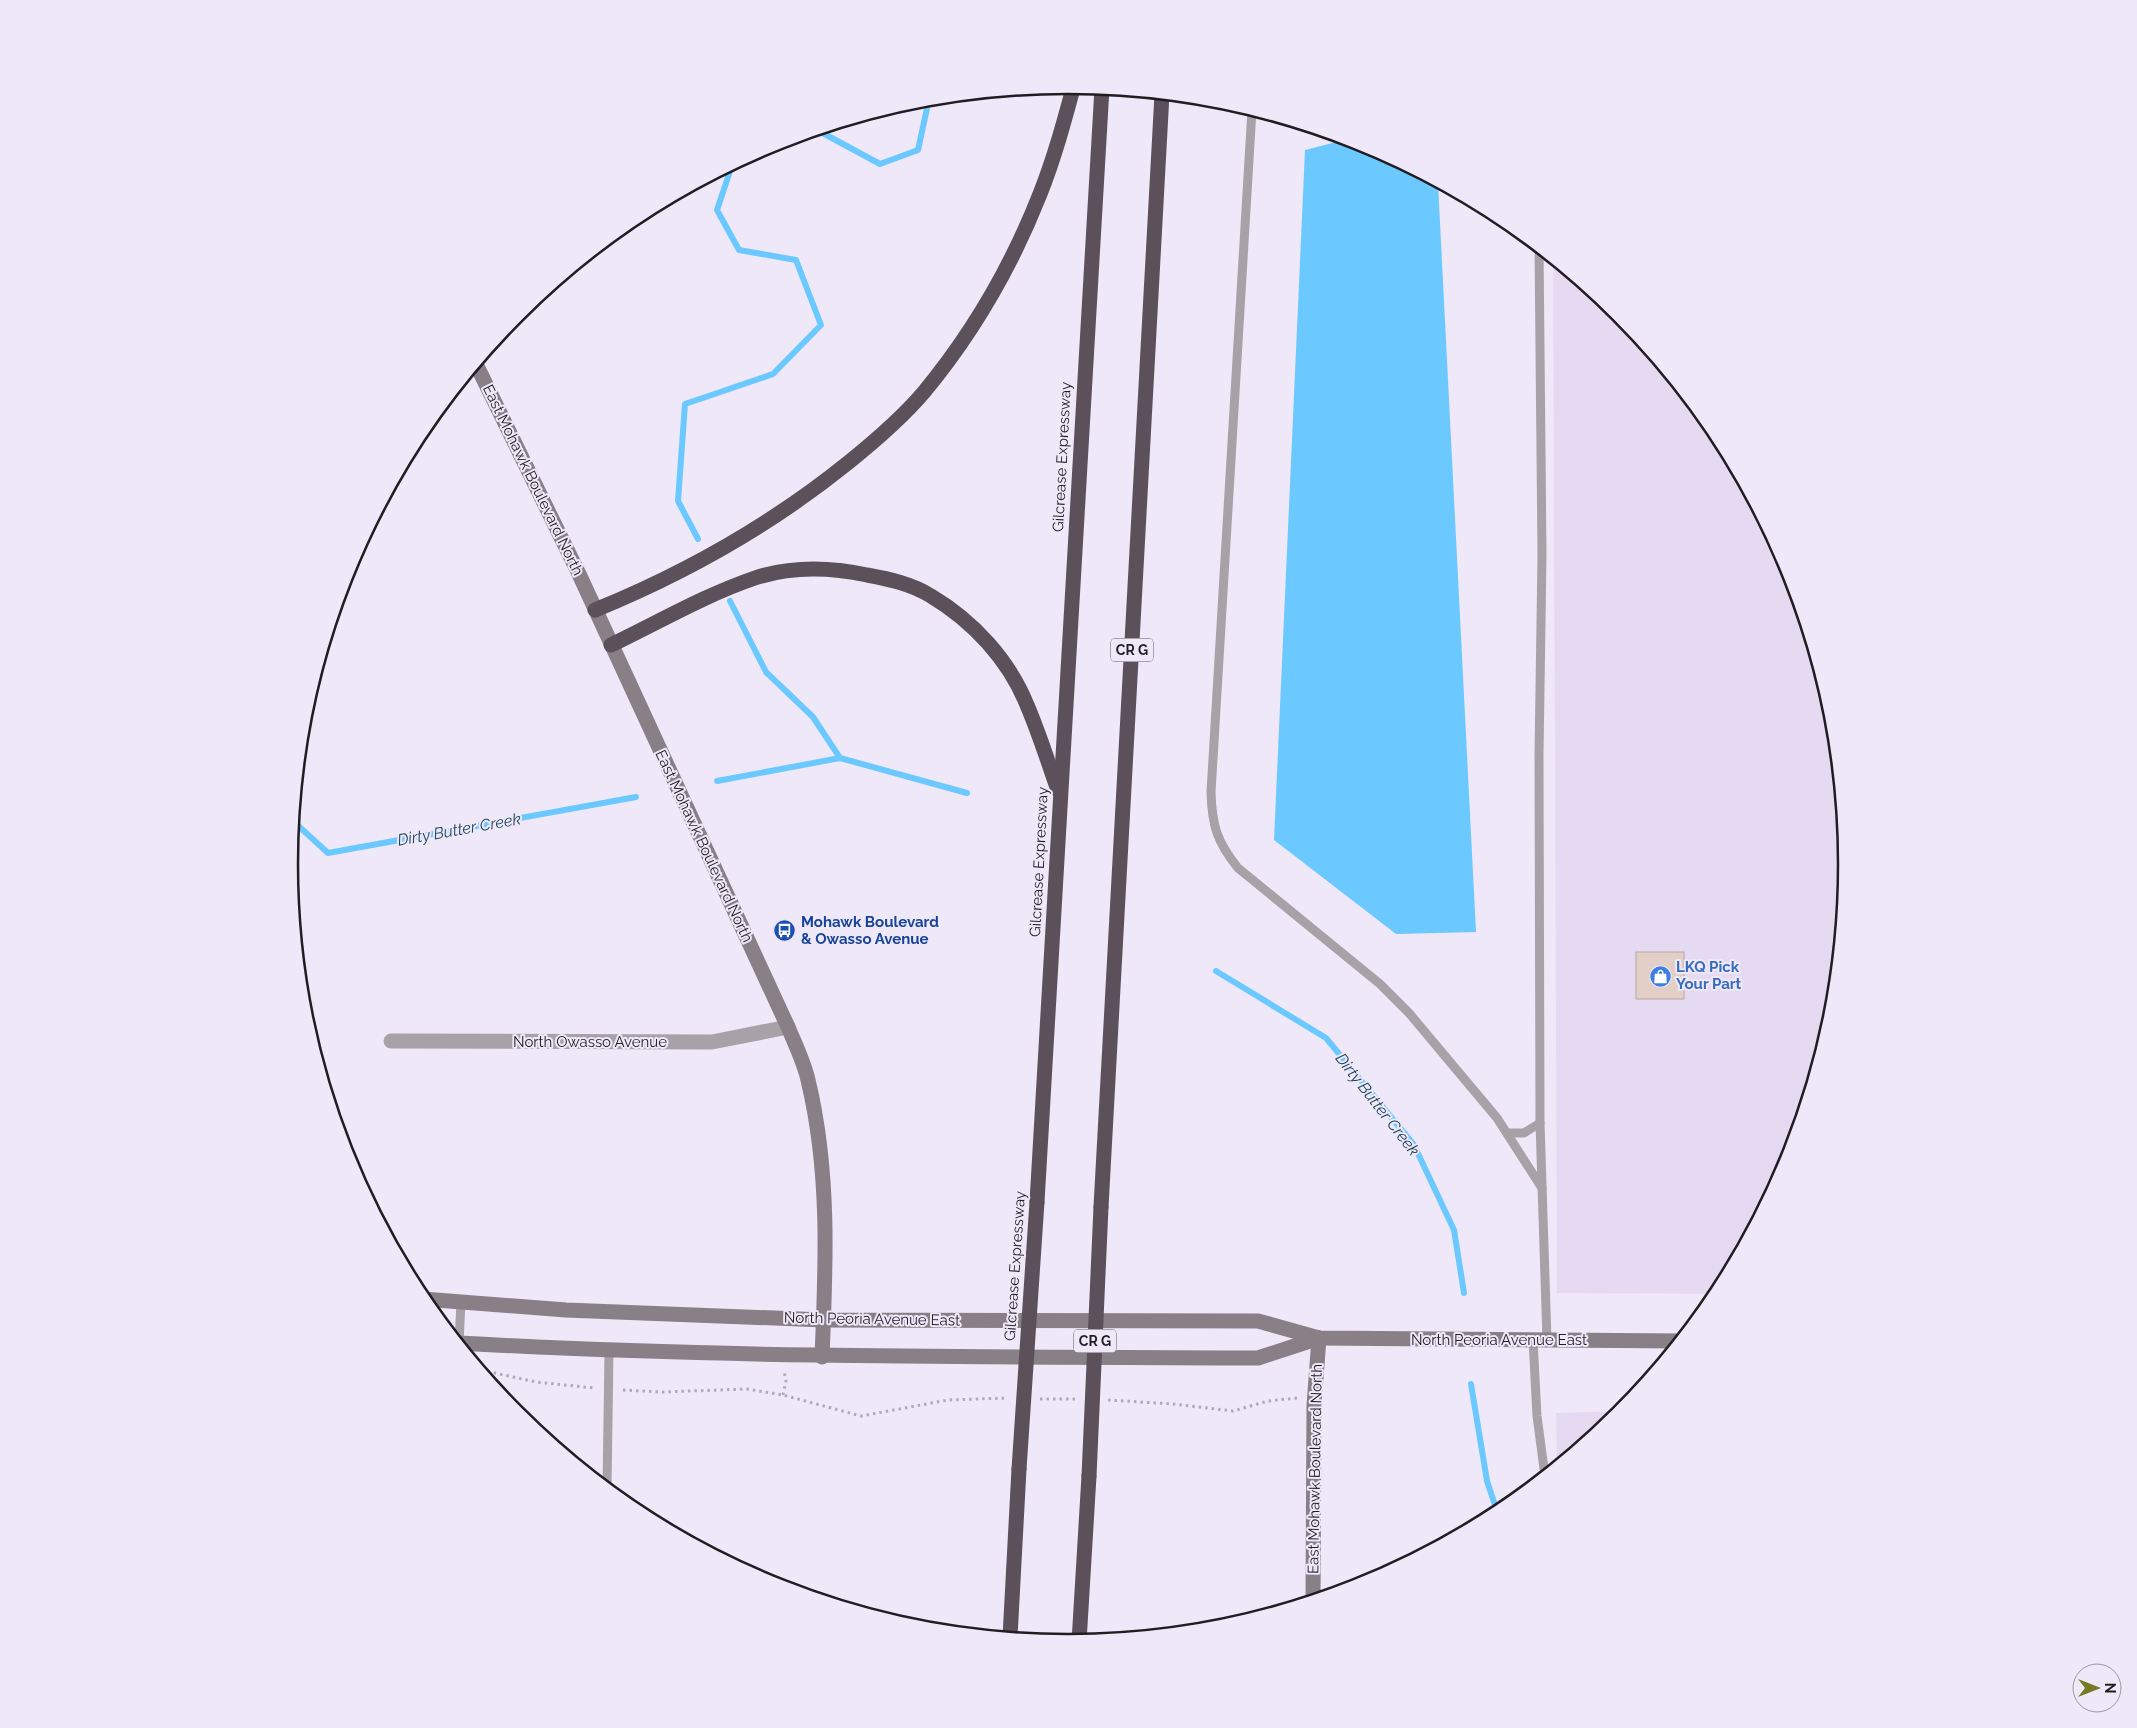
<svg xmlns="http://www.w3.org/2000/svg" width="2137" height="1728" viewBox="0 0 2137 1728" font-family="Raleway,sans-serif">
	<style>
		.built { fill: #e5daf2 }
		.water { fill: #6bc9ff }
		.lines { fill: none; stroke-linecap: round; stroke-linejoin: round }
		.stream { stroke: #6bc9ff; stroke-width: 6 }
		.building { fill: #e2cfc8; stroke: #baa7a1 }
		.path { stroke: #b0aab8; stroke-width: 3; stroke-dasharray: 2.5 4; stroke-linecap: butt }
		.lane { stroke: #a8a2a8; stroke-width: 9 }
		.street { stroke: #a8a2a8; stroke-width: 15 }
		.secondary { stroke: #887f87; stroke-width: 15 }
		.highway { stroke: #5c505b; stroke-width: 15 }
		.highway-bridge { stroke: #5c505b; stroke-width: 15 }
		.labels { text-anchor: middle; stroke-width: 4; stroke-linejoin: round; paint-order: stroke }
		.shield { fill: #efe8f9; stroke: #5e5a63; stroke-width: 1 }
		.shield-label { font-size: 14px; font-weight: bold; fill: #201d23 }
		.street-label { font-size: 15px; fill: #201d23; stroke: #efe8f9 }
		.transit-label { font-size: 15px; font-weight: bold; fill: #164399; stroke: #efe8f9; text-anchor: start }
		.shop-label { font-size: 15px; font-weight: bold; fill: #366cbe; stroke: #efe8f9; text-anchor: start }
		.water-label { font-size: 16px; font-style: italic; fill: #1b445a; stroke: #efe8f9 }
		.rim { fill: none; stroke: #201d23; stroke-width: 2.5 }
	</style>
	<rect width="100%" height="100%" fill="#efe8f9"/>
	<g class="built">
		<polygon points="1553,258 1620,313 1716,431 1788,566 1833,712 1847,864 1832,1016 1788,1162 1718,1294 1557,1293"/>
		<polygon points="1622,1411 1619,1415 1557,1466 1556,1413"/>
	</g>
	<polygon class="water" points="1348,139 1367,144 1438,183 1476,932 1396,934 1274,840 1305,150"/>
	<g class="lines">
		<g class="stream">
			<polyline points="817,130 880,164 918,150 929,99"/>
			<polyline points="698,539 678,501 685,404 773,374 821,325 796,260 739,250 717,210 732,165"/>
			<polyline points="730,601 766,672 813,717 840,758"/>
			<polyline points="717,781 840,758 967,793"/>
			<polyline points="294,822 328,853 636,797"/>
			<polyline points="1216,971 1326,1038 1414,1145 1454,1230 1464,1293"/>
			<polyline points="1471,1384 1487,1481 1498,1514"/>
		</g>
	</g>
	<rect class="building" x="1636" y="952" width="48" height="47"/>
	<g class="lines">
		<g class="path">
			<polyline points="481,1370 536,1382 594,1388"/>
			<polyline points="623,1390 662,1392 747,1389 783,1395 861,1416 948,1400 1007,1398"/>
			<polyline points="783,1395 786,1381 784,1371"/>
			<polyline points="1040,1399 1077,1399"/>
			<polyline points="1108,1400 1173,1404 1233,1411 1268,1401 1297,1398"/>
		</g>
		<g class="lane">
			<path d="M 1252,110 L 1211,792 C 1212,826 1217,842 1238,868 L 1380,984 L 1409,1013 L 1497,1118 L 1542,1188"/>
			<polyline points="1539,247 1542,555 1539,755 1540,1123 1547,1340"/>
			<polyline points="1507,1133 1524,1133 1540,1123"/>
			<polyline points="1533,1340 1537,1416 1545,1476"/>
			<polyline points="459,1343 461,1302"/>
			<polyline points="607,1488 609,1351"/>
		</g>
		<polyline class="street" points="391,1041 712,1042 788,1027"/>
		<g class="secondary">
			<path d="M 476,364 L 579,574 L 788,1027 C 795,1044 804,1062 808,1080 C 830,1171 826,1264 822,1357"/>
			<polyline points="423,1299 566,1310 824,1320 1258,1321 1319,1338 1680,1341"/>
			<path d="M 459,1343 C 725,1358 991,1357 1258,1358 L 1319,1338"/>
			<polyline points="1313,1600 1314,1405 1319,1338"/>
		</g>
		<g class="highway">
			<path d="M 595,610 C 688,572 771,525 849,462 C 875,441 902,418 924,392 C 972,334 1012,265 1040,194 C 1054,159 1064,122 1074,85"/>
			<path d="M 611,645 C 659,622 705,595 755,578 C 792,566 829,567 867,575 C 889,579 912,584 931,596 C 973,621 1009,660 1027,705 C 1039,733 1048,762 1058,790"/>
			<polyline points="1037,1202 1102,88"/>
			<polyline points="1101,1207 1162,94"/>
			<polyline points="1010,1637 1019,1469"/>
			<polyline points="1079,1642 1089,1476"/>
		</g>
		<g class="highway-bridge">
			<polyline points="1019,1469 1037,1202"/>
			<polyline points="1089,1476 1101,1207"/>
		</g>
	</g>
	<defs>
		<symbol id="bus-disc" viewBox="-11 -11 22 22"><circle r="9.5" fill="#1a4fb4" stroke="#efe8f9"/><path d="M-5-6H5V4H4V6H2V4H-2V6H-4V4H-5ZM-3.5-4V0h7V-4ZM-3.5 1.2v1.5H-2V1.2ZM2 1.2v1.5H3.5V1.2Z" fill="#fff"/></symbol>
		<symbol id="shop-disc" viewBox="-11 -11 22 22"><circle r="9.5" fill="#3f7fe0" stroke="#efe8f9"/><path d="M-5-2.5h2.3a2.7 3.5 0 0 1 5.4 0H5L5.5 6h-11ZM-1.5-2.5h3a1.5 2.3 0 0 0-3 0Z" fill="#fff"/></symbol>
	</defs>
	<g fill-rule="evenodd">
		<use href="#bus-disc" x="772" y="918" width="25" height="25"/>
		<use href="#shop-disc" x="1648" y="964" width="25" height="25"/>
	</g>
	<g class="labels">
		<g class="shield">
			<rect x="1111" y="638.5" width="42" height="23" rx="4"/>
			<rect x="1074" y="1329.5" width="42" height="23" rx="4"/>
		</g>
		<g class="shield-label">
			<text x="1132" y="655">CR G</text>
			<text x="1095" y="1346">CR G</text>
		</g>
		<g class="street-label">
			<text transform="translate(1062 457) rotate(-87)" y="5">Gilcrease Expressway</text>
			<text transform="translate(533 480) rotate(64)" y="5">East Mohawk Boulevard North</text>
			<text transform="translate(704 846) rotate(65)" y="5">East Mohawk Boulevard North</text>
			<text transform="translate(1039 862) rotate(-87)" y="5">Gilcrease Expressway</text>
			<text x="590" y="1047">North Owasso Avenue</text>
			<text transform="translate(1015 1266) rotate(-86)" y="5">Gilcrease Expressway</text>
			<text transform="translate(872 1319) rotate(1)" y="5">North Peoria Avenue East</text>
			<text x="1499" y="1345">North Peoria Avenue East</text>
			<text transform="translate(1315 1469) rotate(-89)" y="5">East Mohawk Boulevard North</text>
		</g>
		<g class="transit-label">
			<text x="801" y="927">Mohawk Boulevard<tspan x="801" dy="17">&amp; Owasso Avenue</tspan></text>
		</g>
		<g class="shop-label">
			<text x="1676" y="972">LKQ Pick<tspan x="1676" dy="17">Your Part</tspan></text>
		</g>
		<g class="water-label">
			<text transform="translate(459 829) rotate(-10)" y="6">Dirty Butter Creek</text>
			<text transform="translate(1378 1104) rotate(52)" y="6">Dirty Butter Creek</text>
		</g>
	</g>
	<path d="M0 0H2137V1728H0ZM298 864a770 770 0 1 1 1540 0a770 770 0 1 1-1540 0Z" fill="#efe8f9" fill-rule="evenodd"/>
	<path class="rim" d="M298 864a770 770 0 1 1 1540 0a770 770 0 1 1-1540 0Z"/>
	<g transform="translate(2097 1688) rotate(90)"><circle r="24" fill="#efe8f9" stroke="#9c97a3"/>
	<path d="M0-4L9 19L0 12L-9 19Z" fill="#767a23"/>
	<text y="-8" font-size="14" font-weight="bold" text-anchor="middle" fill="#201d23">N</text>
	</g>
</svg>
